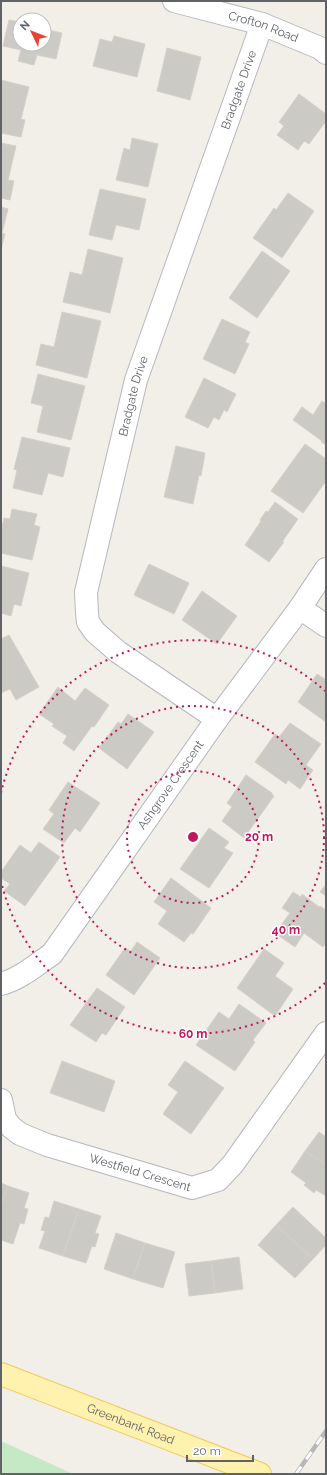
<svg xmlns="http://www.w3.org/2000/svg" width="327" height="1475" viewBox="0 0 327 1475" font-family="Raleway,sans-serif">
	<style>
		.green { fill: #c5e8c5 }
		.building { fill: #cccac5; stroke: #d6d1c6 }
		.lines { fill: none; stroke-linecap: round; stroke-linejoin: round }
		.minor-casing { stroke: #b5b8bc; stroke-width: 24 }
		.major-casing { stroke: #f2c960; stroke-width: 24 }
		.minor { stroke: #fff; stroke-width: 22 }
		.major { stroke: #fff2af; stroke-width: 22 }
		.rail-casing { stroke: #b6b7b8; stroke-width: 4.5 }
		.rail { stroke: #fff; stroke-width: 3; stroke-dasharray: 9; stroke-linecap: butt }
		.ring { fill: none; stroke: #c2185b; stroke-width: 2; stroke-dasharray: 2 4 }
		.labels { text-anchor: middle; stroke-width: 3; stroke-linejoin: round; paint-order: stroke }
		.street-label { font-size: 12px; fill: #5f6368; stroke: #fff }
		.centre { fill: #c2185b; stroke: #fff; stroke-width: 2 }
		.ring-label { font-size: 12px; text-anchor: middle; font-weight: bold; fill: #c2185b; stroke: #fff; stroke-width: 3; stroke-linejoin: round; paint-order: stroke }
	</style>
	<rect width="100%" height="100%" fill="#f1efe8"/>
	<polygon class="green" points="1,1441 73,1474 1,1474"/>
	<g class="building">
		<polygon points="9,20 20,22 20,44 44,44 44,29 62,33 56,59 37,55 34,65 18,61 21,50 3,46"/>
		<polygon points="114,36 145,44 137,77 93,66 100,39 112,42"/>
		<polygon points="167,48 201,57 190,100 157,91"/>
		<polygon points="1,80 29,87 21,119 25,120 21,137 1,133"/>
		<polygon points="299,94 326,114 326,121 309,144 304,141 298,150 277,135 284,126 279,122"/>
		<polygon points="132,138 158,144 148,187 116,180 124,148 130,150"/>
		<polygon points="1,143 16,146 8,180 14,181 10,200 1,198"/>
		<polygon points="100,189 146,199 139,230 116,225 112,240 89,235"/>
		<polygon points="288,193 314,211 282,258 253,238 274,208 276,210"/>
		<polygon points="1,207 8,209 2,233 5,234 1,249"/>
		<polygon points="88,249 123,258 110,313 63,302 70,272 82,275"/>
		<polygon points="262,251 290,271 257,318 229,298"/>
		<polygon points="62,312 101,321 87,378 36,365 41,344 54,347"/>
		<polygon points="222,319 250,332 245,342 249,344 235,374 203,359"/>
		<polygon points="38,374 85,386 71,440 37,432 43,406 31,403"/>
		<polygon points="204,378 236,394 227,412 224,410 219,420 214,417 208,428 185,417"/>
		<polygon points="322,401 325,403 326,401 326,445 321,442 322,441 293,420 302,407 313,415"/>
		<polygon points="22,437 70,448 63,477 48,473 42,495 13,488 17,470 14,469"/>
		<polygon points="305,444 326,459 326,481 303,513 271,491"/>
		<polygon points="176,446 205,453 201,476 199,475 193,504 164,497"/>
		<polygon points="275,502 298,519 282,542 284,542 269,562 245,545 261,521 260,520 266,511 268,512"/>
		<polygon points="12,509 37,514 34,525 40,527 32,560 1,553 1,532 4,518 10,519"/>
		<polygon points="149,564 189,583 174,614 134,595"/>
		<polygon points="1,566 29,573 21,606 14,604 11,616 1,613"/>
		<polygon points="202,591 237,616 217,644 182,620"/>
		<polygon points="9,635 39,687 16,700 10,689 1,693 1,639"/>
		<polygon points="317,674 326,680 326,722 298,702"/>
		<polygon points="58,687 75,701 85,688 109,705 94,727 92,726 74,751 63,743 67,736 52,726 54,724 39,714"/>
		<polygon points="128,714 154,732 127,769 99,748 118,722 121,724"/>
		<polygon points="290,723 321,744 306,765 313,770 300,789 288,780 286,784 255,762 275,734 279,737"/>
		<polygon points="246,775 272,793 272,794 274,796 244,838 222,821 232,807 227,803"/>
		<polygon points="68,782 100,803 80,832 75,828 64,843 43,829 54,814 49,810"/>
		<polygon points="209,828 229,842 224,848 233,853 209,888 180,869"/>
		<polygon points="39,842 60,857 25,906 4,891 10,884 1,878 1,872 20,845 31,853"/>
		<polygon points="171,878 211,908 193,934 191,933 184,942 158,924 167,911 154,902"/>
		<polygon points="326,884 326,896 320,892"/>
		<polygon points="293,892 301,897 302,894 319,907 320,906 326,910 326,943 323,947 304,933 295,947 275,933 290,913 282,908"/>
		<polygon points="137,942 160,958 134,995 106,975 125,948 131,951"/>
		<polygon points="264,949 284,963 275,976 293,989 275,1016 237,988"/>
		<polygon points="97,988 125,1007 106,1035 102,1033 96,1042 70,1025"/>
		<polygon points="239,1004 266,1023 253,1040 255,1042 235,1071 196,1045 219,1012 229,1019"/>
		<polygon points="62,1061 115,1081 104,1112 50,1093"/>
		<polygon points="185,1061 224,1088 191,1134 163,1114 178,1092 168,1085"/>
		<polygon points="319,1132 326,1137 326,1165 305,1151"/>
		<polygon points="305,1151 326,1165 326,1196 316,1190 314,1193 304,1185 306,1183 291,1172"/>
		<polygon points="1,1183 8,1186 1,1206"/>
		<polygon points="8,1186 29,1193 24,1208 28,1209 24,1224 20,1223 13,1244 1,1240 1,1206"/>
		<polygon points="54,1201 79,1209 63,1256 39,1248 45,1231 41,1230 45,1217 49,1218"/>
		<polygon points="293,1207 326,1238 326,1245 313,1259 276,1225"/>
		<polygon points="79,1209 101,1216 95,1233 99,1234 95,1247 92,1246 86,1263 63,1256"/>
		<polygon points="276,1225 313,1259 295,1278 258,1245"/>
		<polygon points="116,1233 145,1243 133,1279 104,1269"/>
		<polygon points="145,1243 175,1252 163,1288 133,1279"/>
		<polygon points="239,1257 243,1289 215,1293 211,1261"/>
		<polygon points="211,1261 215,1293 189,1296 185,1264"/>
	</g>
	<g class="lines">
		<defs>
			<g id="minor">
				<path id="s1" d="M 174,1 L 262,24 L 320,48 L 326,53"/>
				<polyline points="300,608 326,626"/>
				<path id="s2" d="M 217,719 L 118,652 L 95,632 L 88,622 L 87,613 L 86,592 L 136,380 L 262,24"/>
				<path id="s3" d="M 1,984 C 20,979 36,965 52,954 L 217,719 L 300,608 L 326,569"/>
				<path id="s4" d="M 1,1100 L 5,1119 L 11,1127 L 20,1134 L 47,1145 L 192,1188 L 218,1180 L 233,1164 L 326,1033"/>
			</g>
			<g id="major">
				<path id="s5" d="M 1,1374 L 260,1474"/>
			</g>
		</defs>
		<use href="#minor" class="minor-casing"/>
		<use href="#major" class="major-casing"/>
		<use href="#minor" class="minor"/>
		<use href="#major" class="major"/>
		<defs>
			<polyline id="rail" points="296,1474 326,1431"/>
		</defs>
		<use href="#rail" class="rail-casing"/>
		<use href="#rail" class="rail"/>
	</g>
	<g class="ring">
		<circle cx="193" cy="837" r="66"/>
		<circle cx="193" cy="837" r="131"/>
		<path d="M325 983A197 197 0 0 1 1 881M1 793A197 197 0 0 1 325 691"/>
	</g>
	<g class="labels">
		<g class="street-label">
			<text dy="4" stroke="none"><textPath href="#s1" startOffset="93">Crofton Road</textPath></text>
			<text dy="4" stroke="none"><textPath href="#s2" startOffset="718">Bradgate Drive</textPath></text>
			<text dy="4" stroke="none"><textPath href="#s2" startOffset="394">Bradgate Drive</textPath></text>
			<text dy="4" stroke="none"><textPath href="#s3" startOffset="266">Ashgrove Crescent</textPath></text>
			<text dy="4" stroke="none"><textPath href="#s4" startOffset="167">Westfield Crescent</textPath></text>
			<text dy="4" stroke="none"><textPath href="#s5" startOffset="139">Greenbank Road</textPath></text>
		</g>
	</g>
	<circle cx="193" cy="837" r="6" class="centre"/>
	<g class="ring-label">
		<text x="259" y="841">20 m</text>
		<text x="286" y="934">40 m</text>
		<text x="193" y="1038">60 m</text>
	</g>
	<rect width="327" height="1475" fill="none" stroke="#5f6368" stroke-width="4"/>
	<g transform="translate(32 32) rotate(313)"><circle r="19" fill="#ffffff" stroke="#bfc1c3"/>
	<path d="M0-3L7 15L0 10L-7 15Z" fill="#ea4335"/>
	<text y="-6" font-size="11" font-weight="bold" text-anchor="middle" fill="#5f6368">N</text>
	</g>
	<path d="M187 1455v6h66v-6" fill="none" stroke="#5f6368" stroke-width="2"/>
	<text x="193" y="1455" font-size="12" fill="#5f6368" stroke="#ffffff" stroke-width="3" paint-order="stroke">20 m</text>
</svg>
